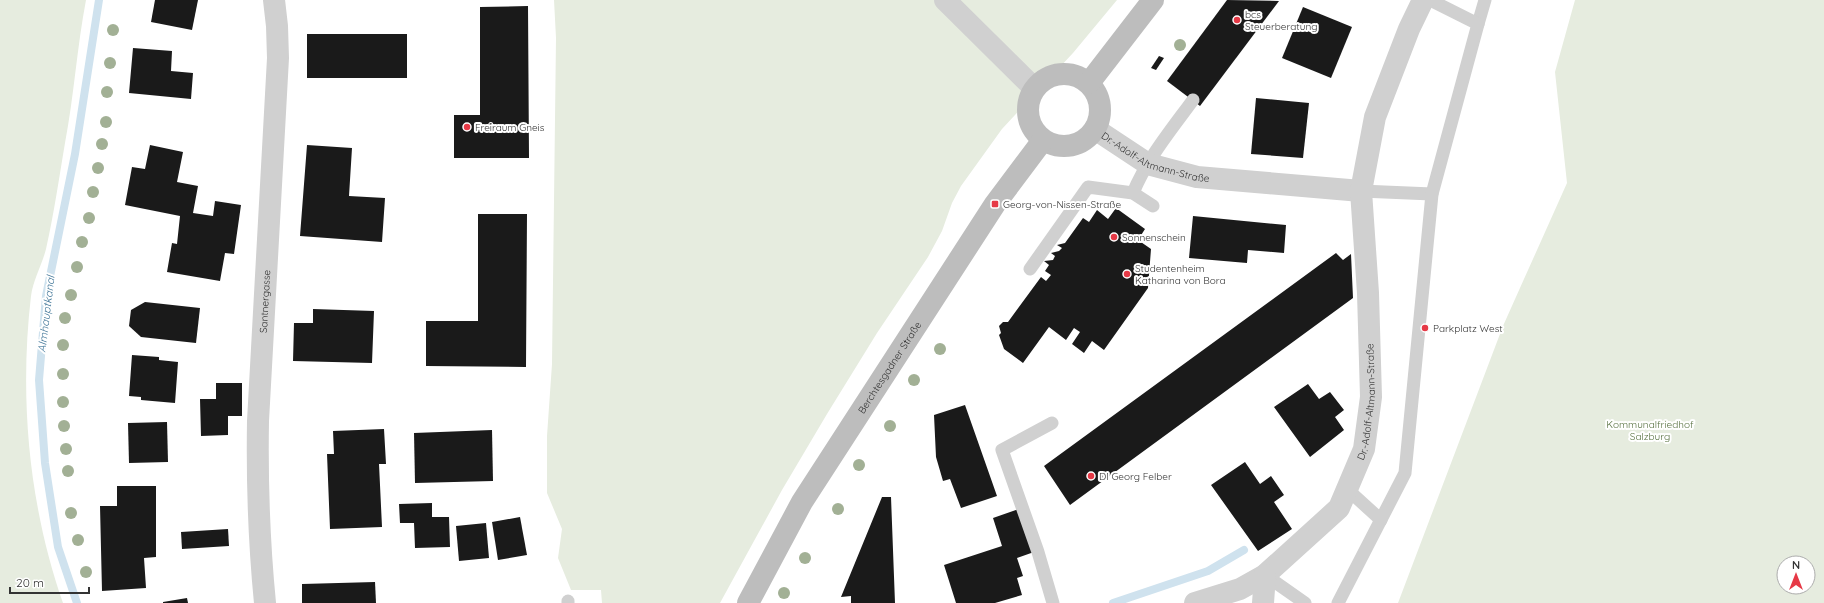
<svg xmlns="http://www.w3.org/2000/svg" width="1824" height="603" viewBox="0 0 1824 603" font-family="Quicksand,sans-serif">
	<style>
		.green { fill: #e6ecdf; fill-rule: evenodd }
		.lines { fill: none; stroke-linecap: round; stroke-linejoin: round }
		.stream { stroke: #cfe2ee; stroke-width: 8 }
		.building { fill: #1a1a1a }
		.lane { stroke: #d0d0d0; stroke-width: 13 }
		.street { stroke: #d0d0d0; stroke-width: 22 }
		.secondary { stroke: #bdbdbd; stroke-width: 22 }
		.tree { fill: #a2b095 }
		.poi-dot { fill: #e63946; stroke: #fff; stroke-width: 1.5 }
		.labels { text-anchor: middle; stroke-width: 4; stroke-linejoin: round; paint-order: stroke }
		.poi-label { font-size: 10px; fill: #333; stroke: #fff; text-anchor: start }
		.street-label { font-size: 10px; fill: #333; stroke: #fff }
		.park-label { font-size: 10px; fill: #56703f; stroke: #fff }
		.water-label { font-size: 11px; font-style: italic; fill: #3f7597; stroke: #fff }
	</style>
	<rect width="100%" height="100%" fill="#fff"/>
	<g class="green">
		<path d="M 0,0 L 86,0 C 77,47 74,96 65,143 C 59,178 54,214 46,249 C 42,265 33,280 31,296 C 19,399 29,506 63,603 L 0,603 Z"/>
		<polygon points="554,0 1117,0 1073,53 1002,129 961,186 952,203 942,231 928,257 877,333 827,414 782,490 720,603 602,603 601,590 571,590 558,558 562,529 547,493 547,436 552,364 556,38"/>
		<path d="M 1575,0 L 1824,0 L 1824,603 L 1398,603 L 1503,326 L 1567,183 L 1555,72 ZM 1784,563 L 1808,563 L 1808,587 L 1784,587 Z"/>
	</g>
	<g class="lines">
		<g class="stream">
			<polyline points="77,603 58,547 45,463 39,380 46,296 75,154 99,0"/>
			<polyline points="1113,603 1208,571 1244,550"/>
		</g>
	</g>
	<g class="building">
		<polygon points="155,0 198,0 192,30 151,22"/>
		<polygon points="1227,0 1279,1 1200,106 1167,81"/>
		<polygon points="528,6 529,158 454,158 454,115 480,115 480,7"/>
		<polygon points="1303,7 1352,27 1331,78 1282,58"/>
		<rect x="307" y="34" width="100" height="44"/>
		<polygon points="133,48 172,51 171,71 193,73 191,99 129,93"/>
		<polygon points="1159,56 1164,58 1156,70 1151,68"/>
		<polygon points="1256,98 1309,103 1303,158 1251,154"/>
		<polygon points="150,145 183,152 177,182 198,186 193,213 213,216 215,201 241,205 234,254 225,253 220,281 167,272 172,243 177,244 180,216 125,205 132,167 145,169"/>
		<polygon points="307,145 352,148 349,196 385,198 382,242 300,236"/>
		<polygon points="1116,208 1145,229 1138,240 1151,249 1148,288 1104,350 1092,341 1084,353 1072,344 1080,332 1074,328 1066,340 1049,327 1023,363 1004,349 999,335 1001,333 999,326 1003,322 1008,322 1041,277 1046,281 1051,275 1045,271 1049,265 1044,261 1053,260 1055,256 1051,253 1059,251 1062,248 1057,245 1065,243 1083,218 1089,222 1097,210 1108,219"/>
		<polygon points="478,214 527,214 526,367 426,366 426,321 478,321"/>
		<polygon points="1193,216 1286,225 1284,253 1248,250 1247,263 1189,258"/>
		<polygon points="1336,253 1343,260 1351,254 1353,298 1070,505 1044,466"/>
		<polygon points="145,302 200,308 196,343 141,337 129,326 131,310"/>
		<polygon points="313,309 374,311 372,363 293,361 294,323 313,323"/>
		<polygon points="132,355 159,357 159,360 178,362 175,403 141,400 141,397 129,396"/>
		<polygon points="216,383 242,383 242,416 228,416 228,435 201,436 200,399 216,399"/>
		<polygon points="1308,384 1319,399 1330,392 1344,410 1335,417 1344,430 1310,457 1274,407"/>
		<polygon points="965,405 997,496 961,508 950,479 943,481 936,457 934,415"/>
		<polygon points="167,422 168,462 129,463 128,423"/>
		<polygon points="384,429 386,464 379,464 382,527 330,529 327,454 334,454 333,431"/>
		<polygon points="492,430 493,481 415,483 414,433"/>
		<polygon points="1245,462 1260,484 1271,476 1284,495 1274,502 1292,529 1258,551 1211,485"/>
		<polygon points="117,486 156,486 156,557 144,558 146,588 102,591 100,506 117,506"/>
		<polygon points="882,497 891,497 895,603 851,603 851,596 841,597"/>
		<polygon points="432,503 432,517 449,517 450,547 415,548 414,523 400,523 399,504"/>
		<polygon points="1019,509 1034,552 1017,558 1023,576 1017,578 1022,595 995,603 956,603 944,565 1002,546 993,518"/>
		<polygon points="520,517 527,555 498,560 492,522"/>
		<polygon points="486,523 489,558 459,561 456,526"/>
		<polygon points="228,529 229,546 182,549 181,532"/>
		<polygon points="375,582 376,603 302,603 302,584"/>
		<polygon points="187,598 188,603 163,603 163,602"/>
	</g>
	<g class="lines">
		<g class="lane">
			<polyline points="1478,24 1485,0"/>
			<polyline points="1361,191 1432,194"/>
			<path d="M 1133,193 C 1147,159 1171,130 1193,100"/>
			<polyline points="1030,269 1088,187 1133,193 1153,206"/>
			<polyline points="1052,423 1002,450 1038,552 1053,603"/>
			<polyline points="1347,489 1381,520"/>
			<polyline points="1265,575 1305,603"/>
			<polyline points="568,601 568,603"/>
			<polyline points="1338,603 1405,473 1432,194 1478,24 1430,0"/>
		</g>
		<g class="street">
			<polyline points="945,0 1034,88"/>
			<path id="s1" d="M 1095,129 L 1148,164 L 1197,177 L 1361,191"/>
			<path id="s2" d="M 265,603 C 259,542 257,482 258,421 L 278,58 L 277,26 L 274,0"/>
			<path id="s3" d="M 1195,603 L 1240,589 L 1265,575 L 1339,508 L 1364,449 L 1371,397 L 1368,293 L 1361,191 L 1375,117 L 1409,29 L 1423,0"/>
			<polyline points="1263,603 1265,575"/>
		</g>
		<g class="secondary">
			<circle cx="1064" cy="110" r="36"/>
			<polyline points="1089,83 1153,0"/>
			<path id="s4" d="M 748,603 L 802,502 L 995,204 L 1043,140"/>
		</g>
	</g>
	<g class="tree">
		<circle cx="113" cy="30" r="6"/>
		<circle cx="1180" cy="45" r="6"/>
		<circle cx="110" cy="63" r="6"/>
		<circle cx="107" cy="92" r="6"/>
		<circle cx="106" cy="122" r="6"/>
		<circle cx="102" cy="144" r="6"/>
		<circle cx="98" cy="168" r="6"/>
		<circle cx="93" cy="192" r="6"/>
		<circle cx="89" cy="218" r="6"/>
		<circle cx="82" cy="242" r="6"/>
		<circle cx="77" cy="267" r="6"/>
		<circle cx="71" cy="295" r="6"/>
		<circle cx="65" cy="318" r="6"/>
		<circle cx="63" cy="345" r="6"/>
		<circle cx="940" cy="349" r="6"/>
		<circle cx="63" cy="374" r="6"/>
		<circle cx="914" cy="380" r="6"/>
		<circle cx="63" cy="402" r="6"/>
		<circle cx="64" cy="426" r="6"/>
		<circle cx="890" cy="426" r="6"/>
		<circle cx="66" cy="449" r="6"/>
		<circle cx="859" cy="465" r="6"/>
		<circle cx="68" cy="471" r="6"/>
		<circle cx="838" cy="509" r="6"/>
		<circle cx="71" cy="513" r="6"/>
		<circle cx="78" cy="540" r="6"/>
		<circle cx="805" cy="558" r="6"/>
		<circle cx="86" cy="572" r="6"/>
		<circle cx="784" cy="593" r="6"/>
	</g>
	<g class="poi-dot">
		<circle cx="1237" cy="20" r="4"/>
		<circle cx="467" cy="127" r="4"/>
		<rect x="991" y="200" width="8" height="8" rx="2"/>
		<circle cx="1114" cy="237" r="4"/>
		<circle cx="1127" cy="274" r="4"/>
		<circle cx="1425" cy="328" r="4"/>
		<circle cx="1091" cy="476" r="4"/>
	</g>
	<g class="labels">
		<g class="poi-label">
			<text x="1245" y="18">bcs<tspan x="1245" dy="12">Steuerberatung</tspan></text>
			<text x="475" y="131">Freiraum Gneis</text>
			<text x="1003" y="208">Georg-von-Nissen-Straße</text>
			<text x="1122" y="241">Sonnenschein</text>
			<text x="1135" y="272">Studentenheim<tspan x="1135" dy="12">Katharina von Bora</tspan></text>
			<text x="1433" y="332">Parkplatz West</text>
			<text x="1099" y="480">DI Georg Felber</text>
		</g>
		<g class="street-label">
			<text dy="4" stroke="none"><textPath href="#s1" startOffset="68">Dr.-Adolf-Altmann-Straße</textPath></text>
			<text dy="4" stroke="none"><textPath href="#s2" startOffset="302">Santnergasse</textPath></text>
			<text dy="4" stroke="none"><textPath href="#s4" startOffset="275">Berchtesgadner Straße</textPath></text>
			<text dy="4" stroke="none"><textPath href="#s3" startOffset="287">Dr.-Adolf-Altmann-Straße</textPath></text>
		</g>
		<g class="park-label">
			<text x="1650" y="428">Kommunalfriedhof<tspan x="1650" dy="12">Salzburg</tspan></text>
		</g>
		<g class="water-label">
			<text transform="translate(46 314) rotate(-83)" y="4">Almhauptkanal</text>
		</g>
	</g>
	<g transform="translate(1796 575)"><circle r="19" fill="#ffffff" stroke="#adadad"/>
	<path d="M0-3L7 15L0 10L-7 15Z" fill="#e63946"/>
	<text y="-6" font-size="11" font-weight="bold" text-anchor="middle" fill="#333333">N</text>
	</g>
	<path d="M10 587v6h79v-6" fill="none" stroke="#333333" stroke-width="2"/>
	<text x="16" y="587" font-size="12" fill="#333333" stroke="#ffffff" stroke-width="3" paint-order="stroke">20 m</text>
</svg>
